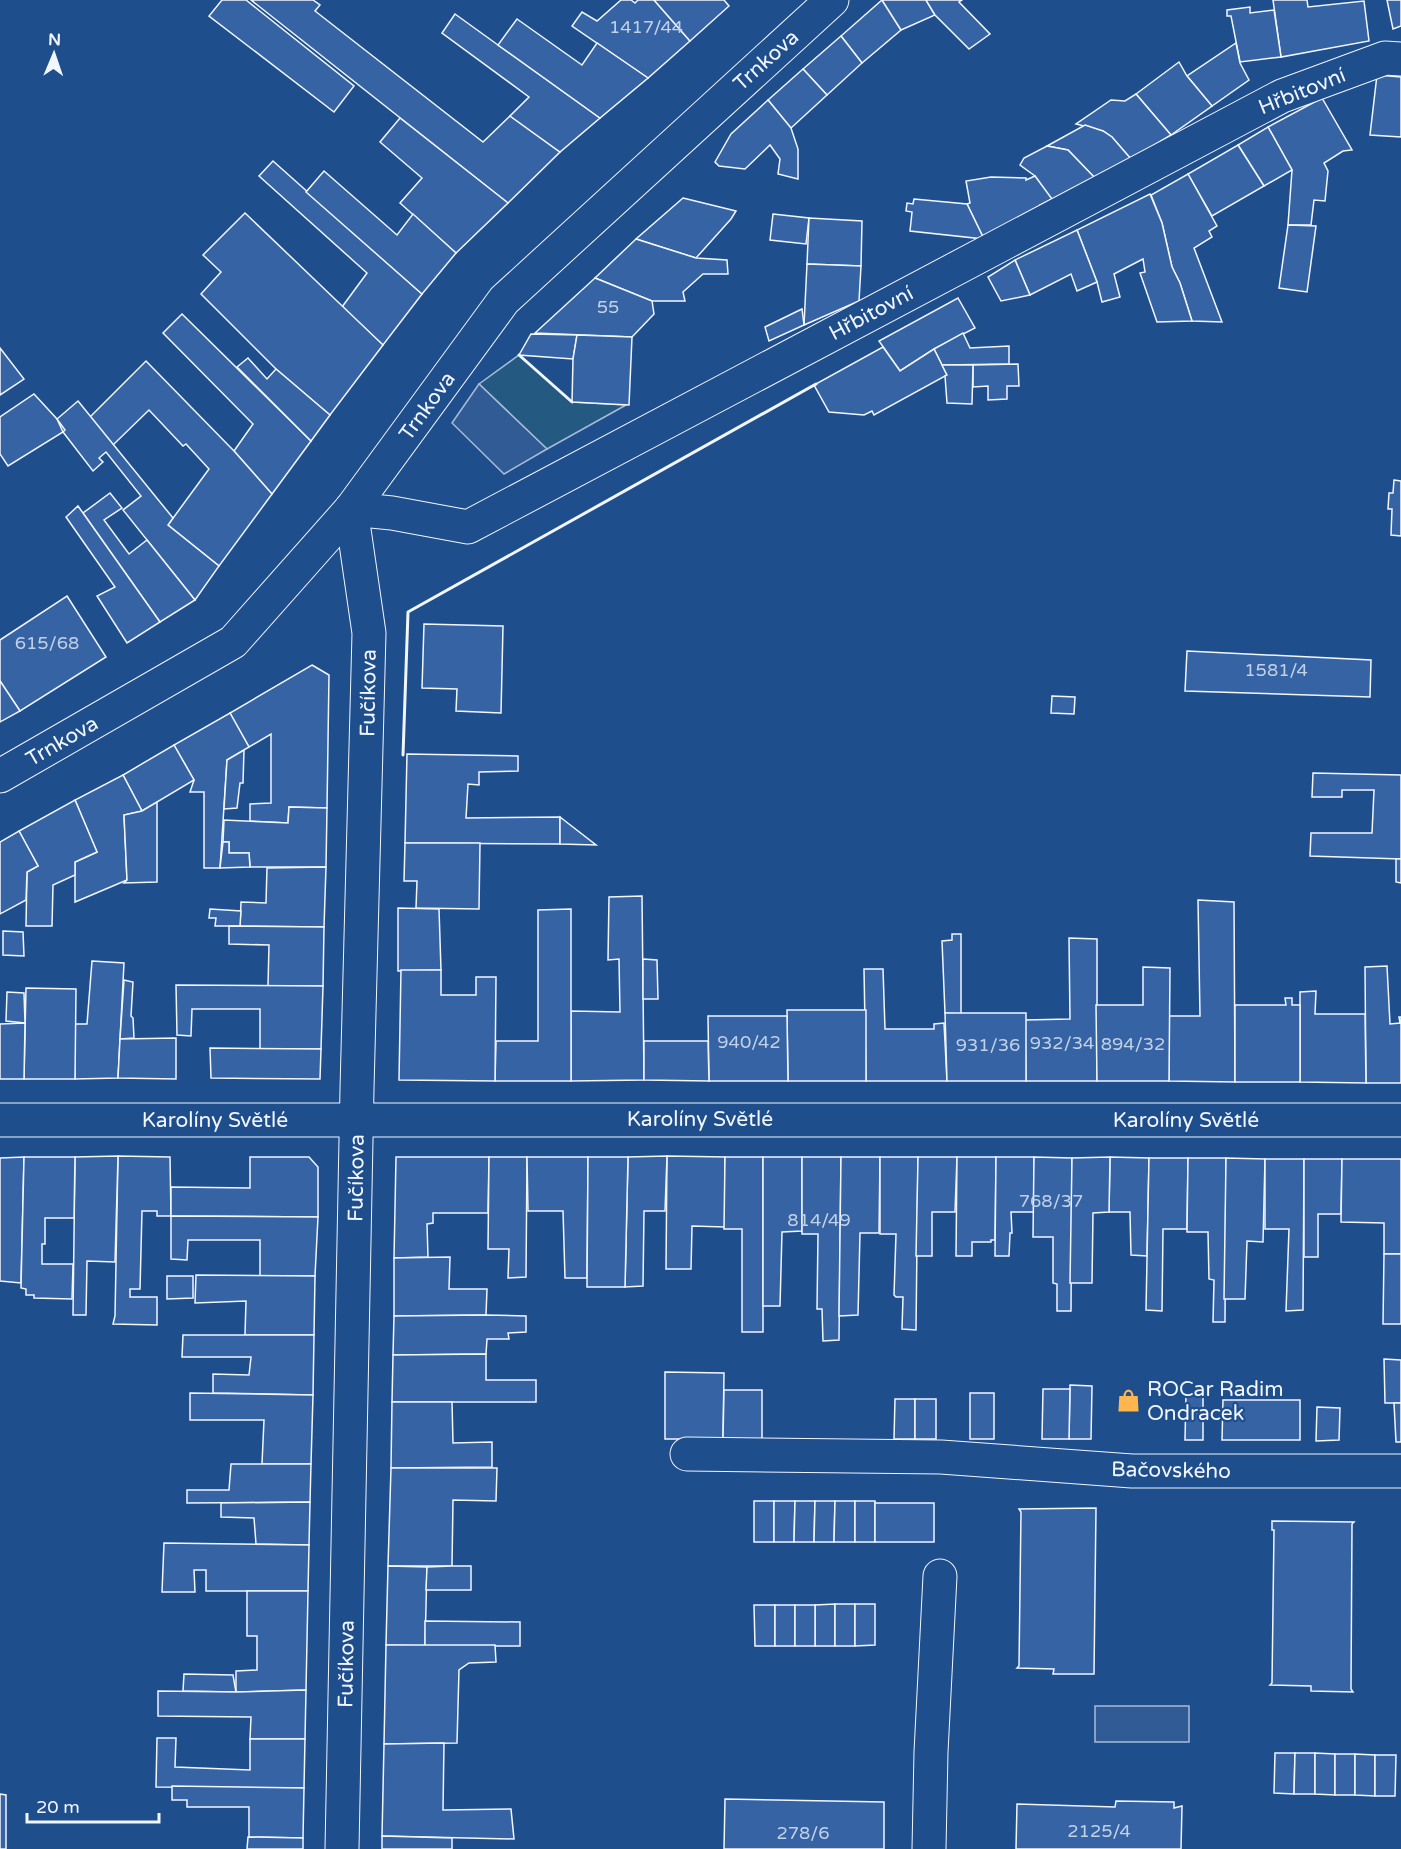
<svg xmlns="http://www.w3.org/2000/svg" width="1401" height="1849" viewBox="0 0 1401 1849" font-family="'Varela Round',sans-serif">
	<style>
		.green { fill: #245a82; stroke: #a8bbd7; stroke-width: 1.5 }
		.parking { fill: #305b95; stroke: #a8bbd7; stroke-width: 1.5 }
		.building { fill: #3563a3; stroke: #f2f6ff; stroke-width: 1.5 }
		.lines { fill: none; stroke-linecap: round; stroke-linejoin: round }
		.minor-casing { stroke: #f2f6ff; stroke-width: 35 }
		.minor { stroke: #1f4e8c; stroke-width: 33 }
		.wall { stroke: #f2f6ff; stroke-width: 3 }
		.labels { text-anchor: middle; stroke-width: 4.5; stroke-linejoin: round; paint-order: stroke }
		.number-label { font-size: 18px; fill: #c3d1e8 }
		.street-label { font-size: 21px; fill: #f2f6ff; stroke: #1f4e8c }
		.poi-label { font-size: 21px; fill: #f2f6ff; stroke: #1f4e8c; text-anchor: start }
	</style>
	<rect width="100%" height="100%" fill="#1f4e8c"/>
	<polygon class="green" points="519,355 572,402 626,405 547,449 479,384"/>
	<g class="parking">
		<polygon points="479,384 547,449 504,474 452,423"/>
		<rect x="1095" y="1706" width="94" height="36"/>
	</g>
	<g class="building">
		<polygon points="222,0 246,0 354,86 334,112 209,16"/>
		<polygon points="251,0 313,0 320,5 315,11 483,142 510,116 560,152 508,203"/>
		<polygon points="621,0 631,0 635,3 638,0 654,0 690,41 648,78 572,26 582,12 597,21"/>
		<polygon points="654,0 724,0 729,6 690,41"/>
		<polygon points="882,0 901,30 862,63 841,36"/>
		<polygon points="882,0 926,0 935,15 901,30"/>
		<polygon points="926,0 962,0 959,2 990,34 969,49 935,15"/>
		<polygon points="1273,0 1307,0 1308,7 1364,1 1369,41 1281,57"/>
		<polygon points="1387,0 1401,0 1401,26 1393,29"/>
		<polygon points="1250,7 1250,13 1274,10 1281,57 1240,62 1231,16 1227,16 1227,10"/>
		<polygon points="455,14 498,45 600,118 560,152 510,116 529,97 442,33"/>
		<polygon points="517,19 582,65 597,43 648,78 600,118 498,45"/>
		<polygon points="841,36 862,63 827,95 803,69"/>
		<polygon points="1236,43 1240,63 1249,80 1212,106 1187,76"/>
		<polygon points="1179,62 1187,76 1212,106 1171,135 1136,94"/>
		<polygon points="803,69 827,95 791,128 768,100"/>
		<polygon points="1377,75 1401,77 1401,137 1370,135"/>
		<polygon points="1136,94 1171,135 1131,159 1112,137 1103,131 1076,124 1111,100 1125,101"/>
		<polygon points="1322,98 1352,150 1343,151 1324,163 1328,171 1325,201 1314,200 1311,225 1288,225 1292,170 1268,127"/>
		<polygon points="768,100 791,128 798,149 798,179 778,174 780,159 770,145 745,169 719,166 715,162 731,134"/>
		<polygon points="400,118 508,203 456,253 400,203 422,178 380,142"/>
		<polygon points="1085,125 1103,131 1112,137 1131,159 1095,178 1068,150 1047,146"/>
		<polygon points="1268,127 1292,170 1264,186 1238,145"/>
		<polygon points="1238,145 1264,186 1212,216 1188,174"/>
		<polygon points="1047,146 1068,150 1095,178 1052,201 1035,176 1020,165 1024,158"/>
		<polygon points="273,161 422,294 383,345 342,307 367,273 259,176"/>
		<polygon points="324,171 397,235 413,214 456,253 422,294 306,192"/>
		<polygon points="1188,174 1217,226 1209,231 1212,237 1194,248 1222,322 1192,321 1180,283 1172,267 1162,223 1151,195"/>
		<polygon points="1035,176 1052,199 1040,205 1041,207 984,239 967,204 970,203 966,181 991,177 1026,178 1026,180"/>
		<polygon points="1150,194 1162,223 1172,267 1180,283 1192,321 1157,322 1140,273 1145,272 1143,259 1114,274 1120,297 1102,302 1097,282 1077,230"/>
		<polygon points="683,198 736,211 731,219 696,258 636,239"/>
		<polygon points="914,199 967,204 984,239 910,231 912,212 906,211 907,203 913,204"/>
		<polygon points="245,213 383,345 330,415 276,369 201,294 221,272 203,255"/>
		<polygon points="773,214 809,218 806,244 770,240"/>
		<polygon points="809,218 862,221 861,266 807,264"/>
		<polygon points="1288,225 1316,226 1307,292 1279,288"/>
		<polygon points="1077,230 1097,282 1077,291 1071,274 1030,295 1015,260"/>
		<polygon points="636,239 696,258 727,260 728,274 703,274 683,292 685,301 652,301 595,278"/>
		<polygon points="1015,260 1030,295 1001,301 988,277"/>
		<polygon points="807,264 861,266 859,301 804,325"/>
		<polygon points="595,278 652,301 654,314 632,337 535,333"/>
		<polygon points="958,298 975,328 934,349 900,371 879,341"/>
		<polygon points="802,309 804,325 769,341 765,327"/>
		<polygon points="182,314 311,441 272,494 234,451 253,424 163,333"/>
		<polygon points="963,333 970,348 1009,346 1009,364 942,365 934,349"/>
		<polygon points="531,334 577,335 573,359 519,355"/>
		<polygon points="577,335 632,337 629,405 572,402 573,359"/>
		<polygon points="883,347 900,371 934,349 947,375 874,415 872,411 864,415 829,412 814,385"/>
		<polygon points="0,348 24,379 0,395"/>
		<polygon points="248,358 267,379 276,369 330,415 311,441 237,367"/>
		<polygon points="146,361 234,451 272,494 219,566 168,525 209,469 186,444 183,446 149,410 113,445 90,417"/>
		<polygon points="1018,364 1019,386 1007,386 1007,399 988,400 988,386 973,387 973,365"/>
		<polygon points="942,365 973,365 972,404 947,403 945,376 947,375"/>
		<polygon points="34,394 57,419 63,432 8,466 0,454 0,417"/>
		<polygon points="78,401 173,518 168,525 219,566 195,600 123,510 141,496 106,452 99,458 103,462 93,471 63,432 65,430 57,419"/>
		<polygon points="1394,480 1401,481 1401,536 1391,535 1392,509 1388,509 1389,493 1393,493"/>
		<polygon points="110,493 122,508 104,520 129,554 147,540 195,600 160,622 83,513"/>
		<polygon points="78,506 160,622 127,643 97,596 115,587 66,517"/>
		<polygon points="67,596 106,657 20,711 0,681 0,640"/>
		<polygon points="424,624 503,626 501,713 456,711 457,689 422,688"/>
		<polygon points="1187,651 1371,660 1370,697 1185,691"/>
		<polygon points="312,665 329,675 327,808 289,807 288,823 250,821 250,804 271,803 271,734 249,747 230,713"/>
		<polygon points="0,681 20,711 0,722"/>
		<polygon points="1052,696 1075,697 1074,714 1051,713"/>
		<polygon points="230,713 249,747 227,760 220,868 204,868 204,792 190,792 194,780 174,745"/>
		<polygon points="174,745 194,780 142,811 123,775"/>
		<polygon points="244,750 243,783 240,783 237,808 224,809 227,760"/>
		<polygon points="407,754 518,756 518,771 479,772 479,785 468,784 466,818 560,817 560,844 405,843"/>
		<polygon points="1313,773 1401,775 1401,859 1310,856 1311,833 1372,833 1374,790 1342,790 1342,797 1312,797"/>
		<polygon points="123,775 142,811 124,815 127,880 75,902 75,862 97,852 75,800"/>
		<polygon points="75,800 97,852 75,862 75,875 53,885 52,926 26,926 27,872 38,866 19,831"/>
		<polygon points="157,802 157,882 124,883 127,880 124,815 142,811"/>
		<polygon points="289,807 327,808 326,867 250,867 249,853 229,853 229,842 223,842 224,820 288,823"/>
		<polygon points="560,817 596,845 560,844"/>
		<polygon points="19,831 38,866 27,872 26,900 0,914 0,842"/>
		<polygon points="223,842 229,842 229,853 249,853 250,867 220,868"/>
		<polygon points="405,843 480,843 479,909 416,908 417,881 404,881"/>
		<polygon points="1396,859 1401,859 1401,883 1396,882"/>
		<polygon points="326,867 324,927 240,926 241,902 266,903 267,868"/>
		<polygon points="642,896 644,1080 571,1081 571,1011 620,1012 619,959 608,960 609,897"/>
		<polygon points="1198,900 1234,902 1235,1082 1169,1081 1169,1016 1200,1016"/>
		<polygon points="398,908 439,909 441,970 398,971"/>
		<polygon points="210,909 241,911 240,926 215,926 216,918 209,918"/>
		<polygon points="571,909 571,1081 495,1081 496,1041 538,1041 538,910"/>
		<polygon points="229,926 324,927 323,986 268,986 269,945 229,944"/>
		<polygon points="3,931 23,932 24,956 3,955"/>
		<polygon points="952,934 961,934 961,1014 945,1013 942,941 952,940"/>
		<polygon points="1069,938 1097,939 1097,1081 1026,1081 1025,1020 1070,1019"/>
		<polygon points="643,959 657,960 658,999 643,999"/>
		<polygon points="92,961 124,963 118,1078 75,1079 74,1024 87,1024"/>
		<polygon points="1387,966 1390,1024 1400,1023 1399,1017 1401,1017 1401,1083 1366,1083 1365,967"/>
		<polygon points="1143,967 1170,968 1169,1081 1097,1081 1096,1005 1143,1005"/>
		<polygon points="864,969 883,969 885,1029 934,1029 934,1024 944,1023 947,1081 866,1081"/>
		<polygon points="401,970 441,970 441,995 476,995 476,977 496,977 495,1081 399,1080"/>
		<polygon points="124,980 133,982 131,1016 133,1018 134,1038 120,1039"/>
		<polygon points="176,985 323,986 321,1049 260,1049 260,1009 192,1009 191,1036 177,1035"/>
		<polygon points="26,988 76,989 75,1079 24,1079"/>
		<polygon points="1316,991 1315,1014 1365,1014 1366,1083 1300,1082 1300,992"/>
		<polygon points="7,992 24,993 25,1023 6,1021"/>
		<polygon points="1285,998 1292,998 1292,1005 1300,1005 1300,1082 1235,1082 1235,1005 1286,1005"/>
		<polygon points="787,1010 866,1010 866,1081 788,1081"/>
		<polygon points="945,1013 1026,1013 1026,1081 947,1081"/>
		<polygon points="708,1016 787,1016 788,1081 709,1081"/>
		<polygon points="25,1023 24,1079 0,1079 0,1024"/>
		<polygon points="176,1038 176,1079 118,1078 120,1039"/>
		<polygon points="644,1041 708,1041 709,1081 644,1080"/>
		<polygon points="210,1048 321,1049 320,1079 211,1078"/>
		<polygon points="118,1156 170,1157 171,1216 157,1216 157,1211 142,1211 140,1289 130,1289 130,1297 157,1297 157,1325 113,1324 115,1316"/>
		<polygon points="118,1156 115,1262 87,1261 86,1315 73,1315 75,1157"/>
		<polygon points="667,1156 725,1157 725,1227 692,1226 691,1269 666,1269"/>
		<polygon points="667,1156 665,1211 644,1211 643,1286 625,1287 628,1157"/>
		<polygon points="24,1157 21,1283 0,1281 0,1158"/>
		<polygon points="24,1157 75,1157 74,1218 45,1218 45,1244 42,1244 42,1264 73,1264 72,1299 34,1298 34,1295 26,1295 26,1289 21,1288"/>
		<polygon points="250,1157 309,1157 318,1167 318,1217 171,1216 171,1187 250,1188"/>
		<polygon points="396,1157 489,1157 488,1213 433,1213 433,1223 427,1224 428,1257 394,1258"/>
		<polygon points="489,1157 527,1157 526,1277 508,1278 509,1249 488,1249"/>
		<polygon points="527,1157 588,1157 587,1278 565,1278 563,1211 528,1211"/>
		<polygon points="588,1157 628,1157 625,1287 587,1287"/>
		<polygon points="725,1157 763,1157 763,1332 742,1332 742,1229 724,1229"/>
		<polygon points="763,1157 802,1157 802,1231 782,1232 780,1306 763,1306"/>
		<polygon points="802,1157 841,1157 839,1340 823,1341 822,1309 817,1309 818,1234 802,1234"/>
		<polygon points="841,1157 880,1157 879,1233 860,1233 858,1315 839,1316"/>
		<polygon points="880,1157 918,1157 916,1330 902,1329 903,1297 896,1297 894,1295 896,1234 880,1234"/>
		<polygon points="918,1157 957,1157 955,1212 932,1212 932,1256 916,1256"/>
		<polygon points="957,1157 996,1157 995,1240 991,1240 991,1242 972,1242 972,1256 956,1256"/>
		<polygon points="996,1157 1034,1157 1034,1212 1011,1212 1012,1233 1010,1233 1009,1256 995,1256"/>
		<polygon points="1034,1157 1072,1158 1071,1311 1057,1311 1057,1284 1053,1283 1053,1237 1033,1237"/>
		<polygon points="1110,1157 1149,1158 1147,1256 1131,1255 1130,1212 1109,1212"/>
		<polygon points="1110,1157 1109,1212 1093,1213 1092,1283 1070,1283 1072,1158"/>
		<polygon points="1149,1158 1188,1158 1187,1229 1163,1229 1162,1311 1146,1310"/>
		<polygon points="1188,1158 1226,1158 1225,1322 1213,1322 1214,1280 1209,1279 1208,1232 1187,1232"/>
		<polygon points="1226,1158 1265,1159 1263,1242 1247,1241 1245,1299 1224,1299"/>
		<polygon points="1265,1159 1304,1159 1303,1310 1286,1311 1289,1229 1265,1229"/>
		<polygon points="1304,1159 1342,1159 1341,1214 1318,1214 1318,1257 1304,1257"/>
		<polygon points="1342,1159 1401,1159 1401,1254 1384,1254 1384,1223 1341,1222"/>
		<polygon points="171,1216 318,1217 315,1276 260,1276 260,1240 188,1240 187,1260 171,1259"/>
		<polygon points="1384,1254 1401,1254 1401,1324 1383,1324"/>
		<polygon points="450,1257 449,1289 487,1289 486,1315 394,1316 394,1258"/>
		<polygon points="196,1275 315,1276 314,1335 245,1335 246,1301 195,1303"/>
		<polygon points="167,1276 193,1276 193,1298 167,1299"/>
		<polygon points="486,1315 526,1316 526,1332 508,1333 509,1339 487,1339 486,1354 393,1355 394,1316"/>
		<polygon points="183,1335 314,1335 313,1395 213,1393 213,1374 249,1375 251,1357 182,1357"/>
		<polygon points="486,1354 486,1380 536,1380 536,1402 392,1402 393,1355"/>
		<polygon points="1384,1359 1401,1360 1401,1403 1385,1403"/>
		<polygon points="665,1372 724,1373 723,1439 665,1439"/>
		<polygon points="1070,1385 1092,1386 1091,1439 1069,1439"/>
		<polygon points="1043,1389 1070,1389 1069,1439 1042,1439"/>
		<polygon points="724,1390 762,1390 762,1439 723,1439"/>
		<polygon points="190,1393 313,1395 311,1464 262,1464 264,1420 190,1420"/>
		<rect x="970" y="1393" width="24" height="46"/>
		<polygon points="1186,1395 1203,1395 1203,1440 1185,1440"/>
		<polygon points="895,1399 915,1399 915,1439 894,1439"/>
		<rect x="915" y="1399" width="21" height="40"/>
		<polygon points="1223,1400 1300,1400 1300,1440 1222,1440"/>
		<polygon points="392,1402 452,1402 453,1443 492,1442 492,1467 391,1468"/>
		<polygon points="1394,1403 1401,1403 1401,1442 1396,1442"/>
		<polygon points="1317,1407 1340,1408 1339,1440 1316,1441"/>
		<polygon points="231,1464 311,1464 310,1502 187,1503 187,1490 229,1490"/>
		<polygon points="391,1468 497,1468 496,1501 453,1500 452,1566 388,1566"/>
		<rect x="754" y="1501" width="20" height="41"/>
		<polygon points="774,1501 795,1501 794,1542 774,1542"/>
		<polygon points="795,1501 815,1501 814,1542 794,1542"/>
		<polygon points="815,1501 835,1501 834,1542 814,1542"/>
		<polygon points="835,1501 855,1501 855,1542 834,1542"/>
		<rect x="855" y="1501" width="20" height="41"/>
		<polygon points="310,1502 309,1545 256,1544 254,1518 221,1517 221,1503"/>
		<rect x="875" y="1503" width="59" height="39"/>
		<polygon points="1096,1508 1094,1674 1053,1674 1054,1669 1017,1668 1019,1666 1021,1512 1019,1509"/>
		<polygon points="1272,1521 1354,1522 1352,1524 1351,1689 1353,1692 1311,1691 1311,1686 1270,1685 1272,1683 1274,1530 1272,1530"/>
		<polygon points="164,1543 309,1545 308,1591 206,1591 206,1570 194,1570 195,1592 162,1592"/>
		<polygon points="388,1566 427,1567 425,1646 386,1645"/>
		<polygon points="452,1566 471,1566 471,1590 426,1590 427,1567"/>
		<polygon points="247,1591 308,1591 306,1690 236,1692 236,1671 257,1670 257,1636 247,1636"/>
		<polygon points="835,1604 835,1646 815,1646 815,1605"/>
		<rect x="835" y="1604" width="20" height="42"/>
		<polygon points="855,1604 875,1604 875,1645 855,1646"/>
		<polygon points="754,1605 775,1605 775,1646 755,1646"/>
		<rect x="775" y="1605" width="20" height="41"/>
		<rect x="795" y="1605" width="20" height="41"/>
		<polygon points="425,1621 520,1622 520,1646 425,1646"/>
		<polygon points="386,1645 495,1645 496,1662 469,1663 459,1670 457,1743 384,1744"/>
		<polygon points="184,1674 233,1675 236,1692 183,1691"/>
		<polygon points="306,1690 305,1739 250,1739 251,1717 158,1716 158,1691 236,1692"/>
		<polygon points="157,1738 176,1738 175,1767 250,1770 250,1739 305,1739 304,1788 156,1787"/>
		<polygon points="444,1743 443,1810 511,1809 514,1839 382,1836 384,1744"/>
		<polygon points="1275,1753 1295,1753 1294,1794 1274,1793"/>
		<polygon points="1295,1753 1315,1753 1315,1794 1294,1794"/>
		<polygon points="1315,1753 1335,1754 1335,1795 1315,1794"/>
		<rect x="1335" y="1754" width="20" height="41"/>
		<polygon points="1355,1754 1375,1755 1375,1796 1355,1795"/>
		<polygon points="1375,1755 1396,1755 1395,1796 1375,1796"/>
		<polygon points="172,1786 304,1788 303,1838 249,1837 249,1807 187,1807 187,1800 172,1800"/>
		<polygon points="0,1794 6,1795 6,1849 0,1849"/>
		<polygon points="725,1799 884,1802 884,1849 724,1849"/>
		<polygon points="1116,1801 1174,1802 1174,1808 1182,1806 1181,1849 1016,1849 1017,1804 1115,1807"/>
		<polygon points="382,1836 452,1838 452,1849 382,1849"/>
		<polygon points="248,1837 303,1838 303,1849 247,1849"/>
	</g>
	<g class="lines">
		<defs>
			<g id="minor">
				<polyline points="351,509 392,513 468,527 1282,96 1385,58 1401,59"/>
				<polyline points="0,776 233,642 351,509 504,300 832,0"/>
				<polyline points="0,1120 1401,1120"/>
				<polyline points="687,1454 941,1457 1132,1471 1401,1471"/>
				<polyline points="342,1849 357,1089 369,633 351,509"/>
				<polyline points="929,1849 931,1752 940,1576"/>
			</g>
		</defs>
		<use href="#minor" class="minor-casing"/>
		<use href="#minor" class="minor"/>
		<g class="wall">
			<polyline points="519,355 572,402"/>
			<polyline points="403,755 408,612 816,384"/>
		</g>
	</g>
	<defs>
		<symbol id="shop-bare" viewBox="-9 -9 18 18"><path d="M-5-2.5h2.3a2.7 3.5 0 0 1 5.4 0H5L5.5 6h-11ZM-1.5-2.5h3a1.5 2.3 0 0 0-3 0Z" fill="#ffb74d" stroke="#1f4e8c" stroke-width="2.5" paint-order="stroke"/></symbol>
	</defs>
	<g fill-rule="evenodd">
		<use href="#shop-bare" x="1112" y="1384" width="33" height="33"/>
	</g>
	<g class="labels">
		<g class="number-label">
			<text x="646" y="33">1417/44</text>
			<text x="608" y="313">55</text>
			<text x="47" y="649">615/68</text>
			<text x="1276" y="676">1581/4</text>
			<text x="749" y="1048">940/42</text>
			<text x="1062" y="1049">932/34</text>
			<text x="1133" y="1050">894/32</text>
			<text x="988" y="1051">931/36</text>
			<text x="1051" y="1207">768/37</text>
			<text x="819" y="1226">814/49</text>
			<text x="1099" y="1837">2125/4</text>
			<text x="803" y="1839">278/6</text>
		</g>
		<g class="street-label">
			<text transform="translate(766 60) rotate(-42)" y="7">Trnkova</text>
			<text transform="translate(1302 91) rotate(-22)" y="7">Hřbitovní</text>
			<text transform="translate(871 313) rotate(-28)" y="7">Hřbitovní</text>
			<text transform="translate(427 406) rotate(-54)" y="7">Trnkova</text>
			<text transform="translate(368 693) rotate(-89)" y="7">Fučíkova</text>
			<text transform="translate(62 741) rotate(-30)" y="7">Trnkova</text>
			<text x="700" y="1126">Karolíny Světlé</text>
			<text x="215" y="1127">Karolíny Světlé</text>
			<text x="1186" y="1127">Karolíny Světlé</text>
			<text transform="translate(356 1178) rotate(-89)" y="7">Fučíkova</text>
			<text transform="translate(1171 1470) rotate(1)" y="7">Bačovského</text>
			<text transform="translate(346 1664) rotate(-89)" y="7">Fučíkova</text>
		</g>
		<g class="poi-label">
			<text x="1147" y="1396">ROCar Radim<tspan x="1147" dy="24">Ondracek</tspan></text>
		</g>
	</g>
	<g transform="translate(54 54) rotate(2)" stroke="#1f4e8c" stroke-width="4.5" paint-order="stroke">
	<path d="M0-4.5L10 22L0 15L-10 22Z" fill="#f2f6ff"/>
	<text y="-9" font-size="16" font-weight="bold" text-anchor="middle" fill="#f2f6ff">N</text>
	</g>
	<path d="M27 1813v9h132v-9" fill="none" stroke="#f2f6ff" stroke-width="3"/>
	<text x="36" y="1813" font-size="18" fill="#f2f6ff" stroke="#1f4e8c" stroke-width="4.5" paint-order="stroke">20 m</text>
</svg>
